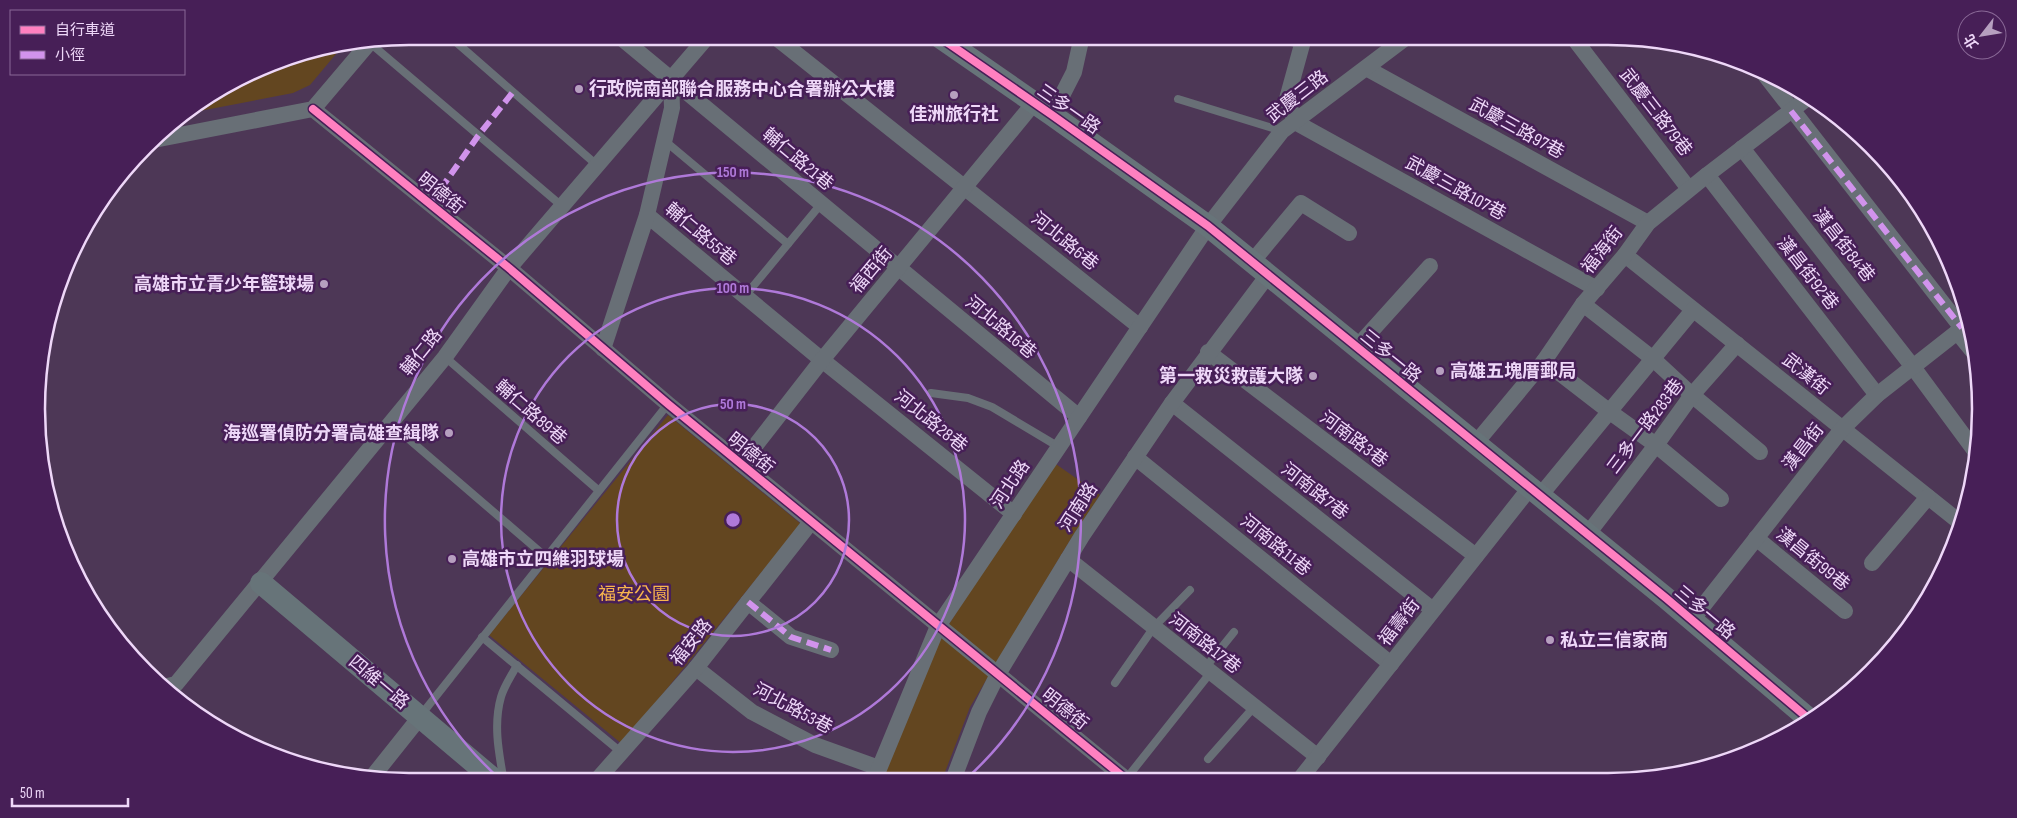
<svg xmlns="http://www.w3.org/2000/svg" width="2017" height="818" viewBox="0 0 2017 818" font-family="'Sofia Sans Condensed','Noto Sans TC',sans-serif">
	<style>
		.green { fill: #634620 }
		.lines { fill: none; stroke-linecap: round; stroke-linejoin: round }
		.lane { stroke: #686f76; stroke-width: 8 }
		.street { stroke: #686f76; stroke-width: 16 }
		.secondary { stroke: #677479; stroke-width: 22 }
		.quiet { stroke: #d193ec; stroke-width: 6; stroke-dasharray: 12 6; stroke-linecap: butt }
		.cycleway-casing { stroke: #471f57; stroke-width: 11 }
		.cycleway { stroke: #ff80c0; stroke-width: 8 }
		.ring { fill: none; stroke: #af79d9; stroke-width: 2.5 }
		.poi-dot { fill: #b69fbf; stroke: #471f57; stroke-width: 2 }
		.labels { text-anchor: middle; stroke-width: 5; stroke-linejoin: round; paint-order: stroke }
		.poi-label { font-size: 18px; font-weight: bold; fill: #eed7f8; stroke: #471f57; text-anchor: start }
		.street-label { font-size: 18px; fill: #eed7f8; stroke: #471f57 }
		.park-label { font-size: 18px; fill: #f7b54d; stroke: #471f57 }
		.rim { fill: none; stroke: #eed7f8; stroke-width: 2.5 }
		.centre { fill: #af79d9; stroke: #471f57; stroke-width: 2.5 }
		.ring-label { font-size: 15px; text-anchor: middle; font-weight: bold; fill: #af79d9; stroke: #471f57; stroke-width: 5; stroke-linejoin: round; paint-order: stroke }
	</style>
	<rect width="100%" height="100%" fill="#4d3756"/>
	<g class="green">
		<polygon points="341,48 310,85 293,93 184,114 223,86 289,56"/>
		<polygon points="668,415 801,524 622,744 489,635"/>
		<polygon points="1053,462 1100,495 1072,537 970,707 942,780 881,781 942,635"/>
	</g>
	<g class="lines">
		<g class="lane">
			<polyline points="449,36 598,166"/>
			<polyline points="370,43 563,207"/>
			<polyline points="1178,99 1282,131"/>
			<polyline points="665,141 788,244"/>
			<polyline points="745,296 821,204"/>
			<polyline points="445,357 598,490"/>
			<polyline points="931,393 968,398 992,407 1059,447"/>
			<polyline points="390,423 546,557"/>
			<polyline points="482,637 622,753"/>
			<polyline points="1205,668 1234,632"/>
			<polyline points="1115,683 1154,627 1190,590"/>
			<polyline points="421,715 668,404"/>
			<polyline points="1208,759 1254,707"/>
			<polyline points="1126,779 1211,672"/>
			<path d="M 504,782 C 499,754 493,725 501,697 C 504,686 512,675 517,665"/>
		</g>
		<g class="street">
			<polyline points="619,36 1079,417"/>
			<polyline points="774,36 1140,327"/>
			<polyline points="1285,36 1303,41"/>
			<polyline points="1307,36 1303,41 1287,99 1295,122 1597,289"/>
			<polyline points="1572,36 1689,189"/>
			<polyline points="1366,68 1648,223"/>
			<polyline points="1762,71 1962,328"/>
			<polyline points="313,109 509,268 668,404 1127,780"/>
			<polyline points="1052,115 1074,72 1082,36"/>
			<polyline points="154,140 313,109 369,43"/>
			<polyline points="1742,148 1913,367 1978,455"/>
			<polyline points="1707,175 1877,395"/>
			<polyline points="647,215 822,360 1014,514"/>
			<polyline points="1625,255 1962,524"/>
			<polyline points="1252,262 1301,203 1349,233"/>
			<polyline points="1583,304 1652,358 1692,395 1760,452"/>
			<polyline points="1957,332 1975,354"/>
			<polyline points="1357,347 1430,266"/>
			<polyline points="603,349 647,215 672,108 671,80"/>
			<polyline points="1208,352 1476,556"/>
			<polyline points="1544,361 1610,412 1656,445 1721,499"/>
			<polyline points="1172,403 1433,610"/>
			<polyline points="1475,444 1544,361 1583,304 1625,255 1648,223 1707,175 1809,97"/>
			<polyline points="1135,457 1391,664"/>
			<polyline points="741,464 822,360 1034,103"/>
			<polyline points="1539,497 1693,310"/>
			<polyline points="1587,535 1656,445 1692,395 1737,344"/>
			<polyline points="1756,538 1845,611"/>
			<polyline points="1068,559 1318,757"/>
			<polyline points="1872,563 1928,497"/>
			<polyline points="748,602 791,637 831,650"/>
			<polyline points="1692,620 1842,429 1877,395 1970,322"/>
			<polyline points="696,668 752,712 815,745 879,768"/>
			<polyline points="163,687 176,684 445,357 509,268 708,36"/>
			<polyline points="373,776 420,717"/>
			<polyline points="1300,779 1529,489"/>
			<polyline points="953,780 979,712 998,674 1082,536 1172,403 1268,275"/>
			<polyline points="596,781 696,668 811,522"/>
			<polyline points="874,781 938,626 1208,226 1282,131 1408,36"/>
		</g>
		<g class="secondary">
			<polyline points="938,36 1052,115 1208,226 1666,598 1809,719"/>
			<polyline points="261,583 497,782"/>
		</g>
		<g class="quiet">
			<polyline points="1791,111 1962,328"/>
			<polyline points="430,204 478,136 513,92"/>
			<polyline points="748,602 791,637 831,650"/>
		</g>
		<defs>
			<g id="cycleway">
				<polyline points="938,36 1052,115 1208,226 1666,598 1809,719"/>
				<polyline points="313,109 509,268 668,404 1127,780"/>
			</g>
		</defs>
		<use href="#cycleway" class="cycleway-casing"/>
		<use href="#cycleway" class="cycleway"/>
	</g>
	<g class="ring">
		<circle cx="733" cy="520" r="116"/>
		<circle cx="733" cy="520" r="232"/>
		<path d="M502 781A348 348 0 1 1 966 779"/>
	</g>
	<g class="poi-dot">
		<circle cx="579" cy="89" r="5"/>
		<circle cx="954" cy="95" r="5"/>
		<circle cx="324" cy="284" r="5"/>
		<circle cx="1440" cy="371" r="5"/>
		<circle cx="1313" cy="376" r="5"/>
		<circle cx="449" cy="433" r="5"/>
		<circle cx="452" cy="559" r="5"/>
		<circle cx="1550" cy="640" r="5"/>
	</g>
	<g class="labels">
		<g class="poi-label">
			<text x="589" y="95">行政院南部聯合服務中心合署辦公大樓</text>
			<text x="954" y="120" text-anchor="middle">佳洲旅行社</text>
			<text x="314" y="290" text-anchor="end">高雄市立青少年籃球場</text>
			<text x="1450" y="377">高雄五塊厝郵局</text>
			<text x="1303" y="382" text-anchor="end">第一救災救護大隊</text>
			<text x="439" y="439" text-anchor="end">海巡署偵防分署高雄查緝隊</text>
			<text x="462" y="565">高雄市立四維羽球場</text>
			<text x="1560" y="646">私立三信家商</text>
		</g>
		<g class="street-label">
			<text transform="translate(1297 96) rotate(-38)" y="6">武慶三路</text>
			<text transform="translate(1069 109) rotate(35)" y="6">三多一路</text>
			<text transform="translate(1656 112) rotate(52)" y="6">武慶三路79巷</text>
			<text transform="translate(1517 128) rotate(29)" y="6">武慶三路97巷</text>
			<text transform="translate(798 159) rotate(40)" y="6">輔仁路21巷</text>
			<text transform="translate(1456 188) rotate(29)" y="6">武慶三路107巷</text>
			<text transform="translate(441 193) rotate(39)" y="6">明德街</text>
			<text transform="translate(701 234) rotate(40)" y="6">輔仁路55巷</text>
			<text transform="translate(1065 241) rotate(39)" y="6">河北路6巷</text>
			<text transform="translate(1844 245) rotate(52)" y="6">漢昌街84巷</text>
			<text transform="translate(1602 250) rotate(-52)" y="6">福海街</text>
			<text transform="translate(871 270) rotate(-50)" y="6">福西街</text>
			<text transform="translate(1808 273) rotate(52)" y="6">漢昌街92巷</text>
			<text transform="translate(1001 327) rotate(40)" y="6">河北路16巷</text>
			<text transform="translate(421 352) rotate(-51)" y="6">輔仁路</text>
			<text transform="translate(1391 356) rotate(39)" y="6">三多一路</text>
			<text transform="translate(1806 374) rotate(39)" y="6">武漢街</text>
			<text transform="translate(531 412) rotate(41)" y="6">輔仁路89巷</text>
			<text transform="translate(931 421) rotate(39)" y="6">河北路28巷</text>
			<text transform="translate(1645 426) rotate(-53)" y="6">三多一路283巷</text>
			<text transform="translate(1354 439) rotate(37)" y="6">河南路3巷</text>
			<text transform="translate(1803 447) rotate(-52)" y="6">漢昌街</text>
			<text transform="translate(751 453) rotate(39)" y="6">明德街</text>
			<text transform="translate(1010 484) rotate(-56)" y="6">河北路</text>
			<text transform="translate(1315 491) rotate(38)" y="6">河南路7巷</text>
			<text transform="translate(1078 507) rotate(-57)" y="6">河南路</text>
			<text transform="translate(1276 545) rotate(39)" y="6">河南路11巷</text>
			<text transform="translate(1813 559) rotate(39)" y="6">漢昌街99巷</text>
			<text transform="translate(1705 612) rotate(40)" y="6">三多一路</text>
			<text transform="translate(1399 622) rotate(-52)" y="6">福壽街</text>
			<text transform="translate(691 642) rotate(-51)" y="6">福安路</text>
			<text transform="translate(1205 643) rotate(38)" y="6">河南路17巷</text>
			<text transform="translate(379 682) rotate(40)" y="6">四維一路</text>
			<text transform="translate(793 708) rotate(28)" y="6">河北路53巷</text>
			<text transform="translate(1065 709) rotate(39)" y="6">明德街</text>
		</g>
		<g class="park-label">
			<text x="634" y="600">福安公園</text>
		</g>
	</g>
	<path d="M0 0H2017V818H0ZM409 45H1608A364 364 0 0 1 1972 409V409A364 364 0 0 1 1608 773H409A364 364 0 0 1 45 409V409A364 364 0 0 1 409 45Z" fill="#471f57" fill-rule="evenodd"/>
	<path class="rim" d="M409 45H1608A364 364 0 0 1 1972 409V409A364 364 0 0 1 1608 773H409A364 364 0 0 1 45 409V409A364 364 0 0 1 409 45Z"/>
	<circle cx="733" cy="520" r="8" class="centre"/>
	<g class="ring-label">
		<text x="733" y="177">150 m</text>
		<text x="733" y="293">100 m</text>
		<text x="733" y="409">50 m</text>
	</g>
	<rect x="10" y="10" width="175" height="65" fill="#471f57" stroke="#8a6997"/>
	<rect x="20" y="26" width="25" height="8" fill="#ff80c0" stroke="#8a6997"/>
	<text x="55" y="35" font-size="15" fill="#eed7f8">自行車道</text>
	<rect x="20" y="51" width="25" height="8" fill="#d193ec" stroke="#8a6997"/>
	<text x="55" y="60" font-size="15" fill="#eed7f8">小徑</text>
	<g transform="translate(1982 35) rotate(239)"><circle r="24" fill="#471f57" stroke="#8a6997"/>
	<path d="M0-4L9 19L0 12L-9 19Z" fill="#b69fbf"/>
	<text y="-8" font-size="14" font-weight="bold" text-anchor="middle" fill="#eed7f8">北</text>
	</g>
	<path d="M12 798v8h116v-8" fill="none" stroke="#eed7f8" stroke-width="2.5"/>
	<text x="20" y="798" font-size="15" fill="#eed7f8" stroke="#471f57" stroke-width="4" paint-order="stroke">50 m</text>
</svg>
